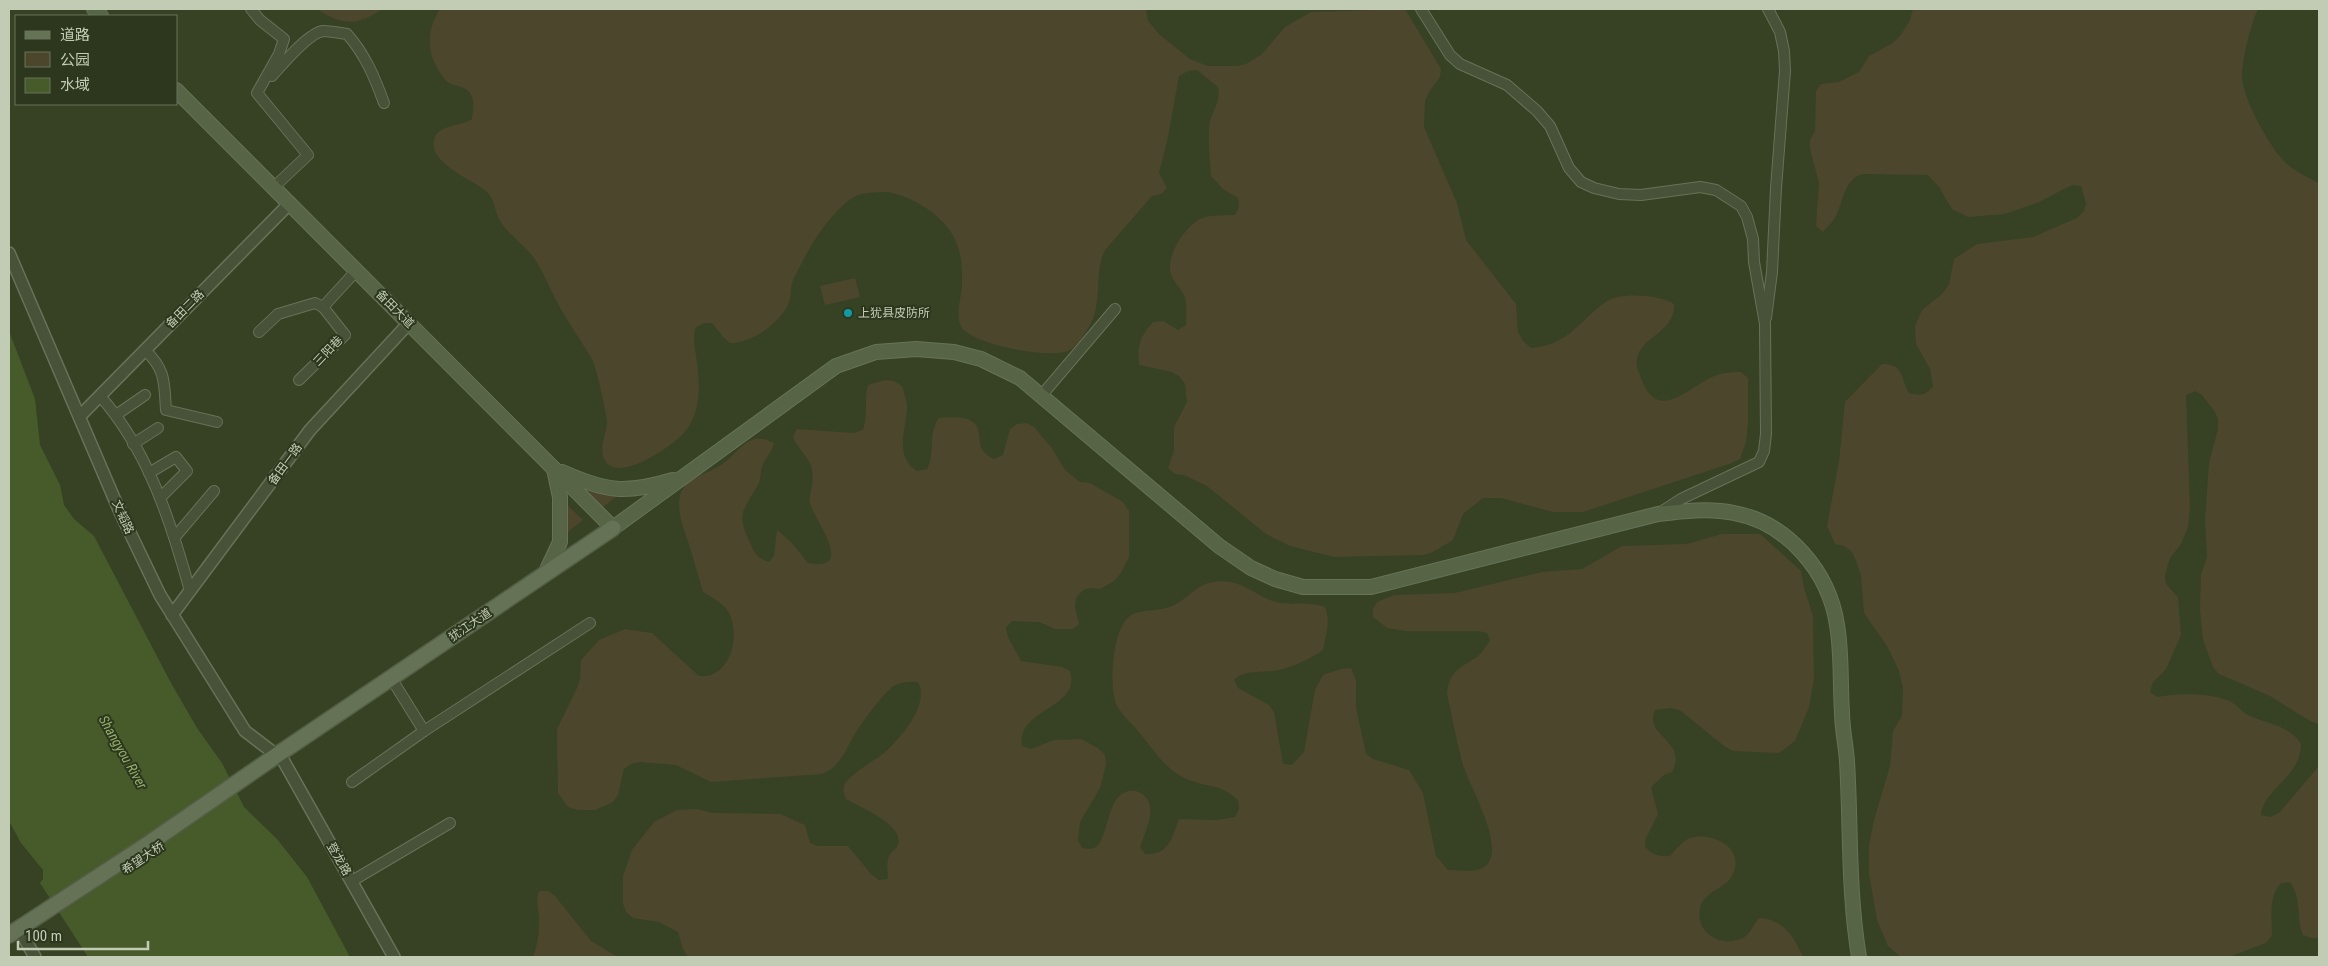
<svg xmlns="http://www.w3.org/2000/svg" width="2328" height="966" viewBox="0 0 2328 966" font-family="'Roboto Condensed','Noto Sans SC',sans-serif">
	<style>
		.green { fill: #4c462d }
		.water { fill: #475b2a }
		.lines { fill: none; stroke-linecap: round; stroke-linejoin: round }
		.minor-casing { stroke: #677259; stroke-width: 12 }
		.tertiary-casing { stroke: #677259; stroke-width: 14 }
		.secondary-casing { stroke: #677259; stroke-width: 16 }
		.primary-casing { stroke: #535e45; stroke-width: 18 }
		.minor { stroke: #475238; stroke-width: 10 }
		.tertiary { stroke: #475238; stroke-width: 11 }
		.secondary { stroke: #576546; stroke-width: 14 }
		.primary { stroke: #667256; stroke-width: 15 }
		.culture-dot { fill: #0f9aa8; stroke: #2c371d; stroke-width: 2 }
		.labels { text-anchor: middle; stroke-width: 4; stroke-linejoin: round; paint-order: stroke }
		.street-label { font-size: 12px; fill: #c2ccb5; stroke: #2c371d }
		.poi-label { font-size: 12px; fill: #c2ccb5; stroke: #2c371d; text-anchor: start }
		.water-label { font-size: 14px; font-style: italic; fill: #93ae6b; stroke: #2c371d }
	</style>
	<rect width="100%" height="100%" fill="#364223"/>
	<g class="green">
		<path d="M 317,9 L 382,9 C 358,26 342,26 317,9 Z"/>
		<path d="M 440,9 L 1146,9 L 1148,21 L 1160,35 L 1190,59 L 1208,66 L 1236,66 L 1246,64 L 1262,54 L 1285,27 L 1311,12 L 1405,9 L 1441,69 L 1440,77 L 1429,92 L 1425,101 L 1424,127 L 1457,203 L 1466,240 L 1516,304 L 1518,332 L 1523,341 L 1531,348 C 1571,344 1578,321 1607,301 C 1621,292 1660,295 1674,304 C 1676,332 1641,336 1637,359 C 1635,367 1640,374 1642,381 C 1658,420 1685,391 1708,379 C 1719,373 1728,372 1741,372 L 1748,378 L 1748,424 L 1746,442 L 1740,459 L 1729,464 L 1583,512 L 1553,512 L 1501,498 L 1483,498 L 1463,514 L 1453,540 L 1431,553 L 1423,555 L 1334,557 L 1290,546 L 1266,534 L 1207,486 L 1184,475 L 1175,474 L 1168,468 L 1174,451 L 1174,427 L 1187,402 L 1185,384 L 1180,377 L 1172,372 L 1139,365 C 1137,344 1140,337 1153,322 L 1163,321 L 1178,330 L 1186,325 C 1186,317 1187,306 1185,298 C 1183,290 1174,283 1171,275 C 1165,256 1184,228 1200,219 C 1210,214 1224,216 1235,215 L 1239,207 L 1238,198 L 1223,189 L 1211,176 C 1210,160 1208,144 1209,128 C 1210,111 1221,106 1218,87 L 1197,70 L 1188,71 L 1179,76 L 1167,142 L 1159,173 L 1167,188 L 1161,194 L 1152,196 L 1105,250 C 1093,274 1104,307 1087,330 C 1083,336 1076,347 1070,350 C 1051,360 975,345 962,328 C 954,317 962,296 962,284 C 962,273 962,260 959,250 C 952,221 919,200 893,193 C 885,191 874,193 867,193 C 854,194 847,202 838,210 C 818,231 806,254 793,280 C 790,287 792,295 789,302 C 781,323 752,343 730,343 L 723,337 L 712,323 L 704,323 L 696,327 C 692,337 695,346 696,356 C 699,376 701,398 694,416 C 692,421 688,429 684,433 C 672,446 621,482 606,462 C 597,449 607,434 607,421 C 606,411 596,366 592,359 C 580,339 567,321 556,300 C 548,285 542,268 531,254 C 521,243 508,233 500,221 C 495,213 495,200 488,193 C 475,180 428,164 434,140 C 438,124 460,127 472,119 C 473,111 475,100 470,93 C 464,85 456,87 449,83 C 445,81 442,75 439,71 C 426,51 427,29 440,9 Z"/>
		<path d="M 1913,9 L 2258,9 C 2251,24 2242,59 2242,76 C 2242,97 2269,146 2284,161 C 2294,171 2307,177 2319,183 L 2319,724 L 2310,721 L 2270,696 L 2219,674 L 2213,667 L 2203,640 L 2200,610 L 2201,575 L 2207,557 L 2205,520 L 2209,463 L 2218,429 L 2218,420 L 2215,412 L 2202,395 L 2195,391 L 2186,395 L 2190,508 L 2188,527 L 2181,544 L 2170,558 L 2165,575 L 2166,584 L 2178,597 L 2181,635 L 2166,669 L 2153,682 L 2150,692 L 2157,697 C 2177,693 2214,692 2233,703 C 2238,706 2242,712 2248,715 C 2267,724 2289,725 2301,744 C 2301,777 2264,788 2261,815 L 2270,817 L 2279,813 L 2319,766 L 2319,938 L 2311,938 L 2303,935 C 2296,918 2302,898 2290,882 L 2281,883 C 2268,896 2272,918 2272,936 L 2266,943 L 2229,957 L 1901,957 L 1888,946 L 1877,920 L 1869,874 L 1869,846 L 1874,820 L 1890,766 L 1893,731 L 1902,716 L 1903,688 L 1899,671 L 1887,646 L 1864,613 L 1861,576 L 1855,558 L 1851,551 L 1844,546 L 1835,544 L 1827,526 L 1839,461 L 1845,402 L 1882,364 C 1905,364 1900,378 1909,393 C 1920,396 1926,396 1933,386 L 1930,369 L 1916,344 L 1915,326 L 1922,310 L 1942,294 L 1949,284 L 1954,259 L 1977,244 L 2033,237 L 2077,218 L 2084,211 L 2086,203 L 2081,186 L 2072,185 L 2039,202 L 2005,214 L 1968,217 L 1952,209 L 1939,187 L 1928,175 L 1863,174 C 1844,179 1844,200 1836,216 C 1833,222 1827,227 1823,232 L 1816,226 L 1819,183 L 1810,149 L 1810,140 L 1815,131 L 1816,91 L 1821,84 L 1839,82 L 1859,72 L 1869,56 L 1893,43 L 1900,36 L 1910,20 Z"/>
		<polygon points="855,278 860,297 825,305 820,286"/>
		<path d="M 885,380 L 894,381 L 902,386 C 904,392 906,399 907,406 C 907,428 893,456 917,471 L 927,469 C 936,453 927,434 939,418 C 1003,412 962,448 995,459 L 1003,455 L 1010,429 L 1017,424 L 1026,423 L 1034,427 L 1051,447 L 1065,470 L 1080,482 L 1090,483 L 1123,502 L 1129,511 L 1129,557 L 1121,573 L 1114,581 L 1100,589 L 1092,588 L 1083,590 L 1076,598 L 1075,607 L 1079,624 L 1073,629 L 1055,629 L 1039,622 L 1012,621 L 1006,628 L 1008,637 L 1021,661 L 1062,667 L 1070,671 C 1082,709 1016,708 1022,746 L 1031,749 L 1054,740 L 1081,739 L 1098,748 L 1105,755 L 1106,764 L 1100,788 L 1080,822 L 1078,840 L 1082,848 C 1088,849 1095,850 1099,844 C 1110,828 1108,788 1135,791 C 1142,792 1147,797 1149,803 C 1154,815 1144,835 1140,847 L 1145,854 C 1169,856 1172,837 1179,819 L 1216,820 L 1235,817 L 1239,809 L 1238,800 C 1218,782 1209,789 1187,779 C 1165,770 1153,749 1139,732 C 1132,724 1122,715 1117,706 C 1108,688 1112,623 1133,614 C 1144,609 1160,612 1174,605 C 1185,600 1195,587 1208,583 C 1242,575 1254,598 1280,603 C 1295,605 1310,601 1325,607 C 1331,621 1326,635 1323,650 C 1312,658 1297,665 1283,669 C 1268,674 1245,668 1234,680 L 1238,688 L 1269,705 L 1274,712 L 1283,764 L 1292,765 L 1304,752 L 1315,690 L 1323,675 L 1341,669 L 1351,668 L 1356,680 L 1356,707 L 1366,754 L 1373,759 L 1409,770 L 1423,793 L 1436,856 L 1448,870 C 1461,870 1484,875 1490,860 C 1500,836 1469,786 1462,762 C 1456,739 1452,716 1447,694 C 1449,670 1461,668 1478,656 C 1483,652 1487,645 1490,640 L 1487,633 L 1479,631 L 1405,631 L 1387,628 L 1373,617 L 1373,609 L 1377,602 L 1394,595 L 1455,593 L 1542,572 L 1582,569 L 1622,546 L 1687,544 L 1722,534 L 1760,534 L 1801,571 L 1804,588 L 1813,616 L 1814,679 L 1809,707 L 1795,741 L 1779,753 L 1733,751 L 1724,746 L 1681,711 L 1672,708 L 1655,710 C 1643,737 1689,740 1672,772 L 1664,775 L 1651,787 L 1658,814 L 1646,838 L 1645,847 C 1653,855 1659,857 1670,856 C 1676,850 1682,841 1690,838 C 1713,831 1747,849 1732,876 C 1725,889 1704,891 1700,908 C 1695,933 1721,948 1743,938 C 1751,934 1753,924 1759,918 C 1784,919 1794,937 1803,957 L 688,957 L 683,949 L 678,932 L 659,922 L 633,918 L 626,912 L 623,904 L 623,876 L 632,850 L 654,822 L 677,810 L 697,809 L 713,813 L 780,814 L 805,825 L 810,843 L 818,846 L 848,846 L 871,874 L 879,880 L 888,879 C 888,870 885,860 891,853 C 894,849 897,849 898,844 C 904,825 860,807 846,799 C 844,793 842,790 845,784 C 849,775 875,760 884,753 C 901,738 930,704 918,682 C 911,681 898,682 892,687 C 881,697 866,717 858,729 C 847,745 842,767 822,774 L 711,782 L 676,765 L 640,762 L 631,764 L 624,769 L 618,795 L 613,802 L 595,810 L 578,810 L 568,807 L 558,793 L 557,729 L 577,688 L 580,679 L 581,660 L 599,640 L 625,629 L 652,633 L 699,676 C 730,679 740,638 730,615 C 725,604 713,598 703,592 C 699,578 695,565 691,551 C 686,533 668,498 689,482 C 704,471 716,472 732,456 C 745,443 754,432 774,443 C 772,453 765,458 762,467 C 760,473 761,480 758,485 C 742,512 736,514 751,545 C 755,554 759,559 769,562 L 774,556 L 777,530 L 791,542 L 808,563 C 857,572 814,520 810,503 C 808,495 815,483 812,470 C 810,457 797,449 793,437 L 797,429 L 854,433 L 863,430 C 868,415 864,400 868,385 Z"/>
		<polygon points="582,486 622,492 602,508"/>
		<polygon points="563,501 583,520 564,535"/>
		<path d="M 539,891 L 548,891 L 555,896 L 591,941 L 618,957 L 533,957 C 538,944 539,933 539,918 C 539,908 535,901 539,891 Z"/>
	</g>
	<polygon class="water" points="9,331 35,399 40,445 60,485 64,505 74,519 94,536 171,683 197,728 222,763 244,807 277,839 307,877 350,957 88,957 40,883 43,879 43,870 21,843 9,821"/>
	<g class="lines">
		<defs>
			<g id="minor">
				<polyline points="251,9 260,20 284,39 279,54 257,93 308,155 274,187"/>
				<polyline points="1421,9 1450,55 1460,64 1507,85 1537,111 1550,126 1569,168 1581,182 1594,188 1619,194 1641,195 1700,187 1716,190 1741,206 1747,217 1753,239 1754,262 1765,324 1766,434 1764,451 1759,462 1681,499 1661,512"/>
				<path d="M 272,76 C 282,65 308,33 323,31 C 330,31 339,33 347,34 C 365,54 375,78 384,103"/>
				<polyline points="323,307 357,270"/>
				<polyline points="1766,318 1772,272 1776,188 1785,71 1784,51 1780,32 1768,9"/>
				<polyline points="259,332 278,314 315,303 323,307 345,335 299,380"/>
				<path d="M 145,350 C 166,370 164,382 166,410 L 217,422"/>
				<path d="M 100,396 C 148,450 171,522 190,591"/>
				<polyline points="1041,396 1115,309"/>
				<polyline points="116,415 145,395"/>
				<polyline points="133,444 158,428"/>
				<polyline points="149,473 176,457 187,471 160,498"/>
				<polyline points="175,537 214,491"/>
				<polyline points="391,678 424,731 590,623"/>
				<polyline points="352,782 424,731"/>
				<polyline points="352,881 450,823"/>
			</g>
			<g id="tertiary">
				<polyline points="9,253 120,512 160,595 245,731 283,760 394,957"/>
				<polyline points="80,416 290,203"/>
				<polyline points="172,615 310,430 409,323"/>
				<polyline points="23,936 35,957"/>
			</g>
			<g id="secondary">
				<polyline points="94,9 101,16"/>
				<path d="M 176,90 L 613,528 L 836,366 L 876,352 L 916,349 L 954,352 L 981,359 L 1020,378 L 1219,546 L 1251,568 L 1275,579 L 1303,587 L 1371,587 L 1658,514 C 1683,511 1709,508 1734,513 C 1788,523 1829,572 1837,625 C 1842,654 1840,683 1842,712 C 1842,729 1846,745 1847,761 C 1851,828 1848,891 1859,957"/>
				<path d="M 562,472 C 607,492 626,494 673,480"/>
				<polyline points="545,574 560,542 560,497 554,469"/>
			</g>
			<polyline id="primary" points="9,935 151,842 277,755 613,528"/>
		</defs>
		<use href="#minor" class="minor-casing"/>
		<use href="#tertiary" class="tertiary-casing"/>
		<use href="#secondary" class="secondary-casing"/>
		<use href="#primary" class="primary-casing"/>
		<use href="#minor" class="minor"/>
		<use href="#tertiary" class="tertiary"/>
		<use href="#secondary" class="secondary"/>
		<use href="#primary" class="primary"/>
	</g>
	<circle class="culture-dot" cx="848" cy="313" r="5"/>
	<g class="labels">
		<g class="street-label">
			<text transform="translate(185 309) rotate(-45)" y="4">备田二路</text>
			<text transform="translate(395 309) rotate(45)" y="4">备田大道</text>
			<text transform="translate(328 351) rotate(-46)" y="4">三阳巷</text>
			<text transform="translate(285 464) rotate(-54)" y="4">备田一路</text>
			<text transform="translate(123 517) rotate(66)" y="4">文韬路</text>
			<text transform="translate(470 625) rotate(-34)" y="4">犹江大道</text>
			<text transform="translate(143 858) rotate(-34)" y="4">希望大桥</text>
			<text transform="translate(339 859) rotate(60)" y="4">登龙路</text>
		</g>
		<g class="poi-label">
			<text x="858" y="317">上犹县皮防所</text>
		</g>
		<g class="water-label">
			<text transform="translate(123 752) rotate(60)" y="5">Shangyou River</text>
		</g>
	</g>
	<rect width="2328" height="966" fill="none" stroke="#c2ccb5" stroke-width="20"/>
	<rect x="15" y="15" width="162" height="90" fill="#2c371d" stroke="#68735a"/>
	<rect x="25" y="31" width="25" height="8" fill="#667256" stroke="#68735a"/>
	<text x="60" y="40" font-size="15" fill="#c2ccb5">道路</text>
	<rect x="25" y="52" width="25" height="15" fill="#4c462d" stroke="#68735a"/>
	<text x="60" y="65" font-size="15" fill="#c2ccb5">公园</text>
	<rect x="25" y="78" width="25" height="15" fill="#475b2a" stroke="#68735a"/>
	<text x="60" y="90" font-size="15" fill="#c2ccb5">水域</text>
	<path d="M18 941v8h130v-8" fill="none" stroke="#c2ccb5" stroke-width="2.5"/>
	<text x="25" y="941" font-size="15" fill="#c2ccb5" stroke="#2c371d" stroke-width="4" paint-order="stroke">100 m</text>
</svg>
